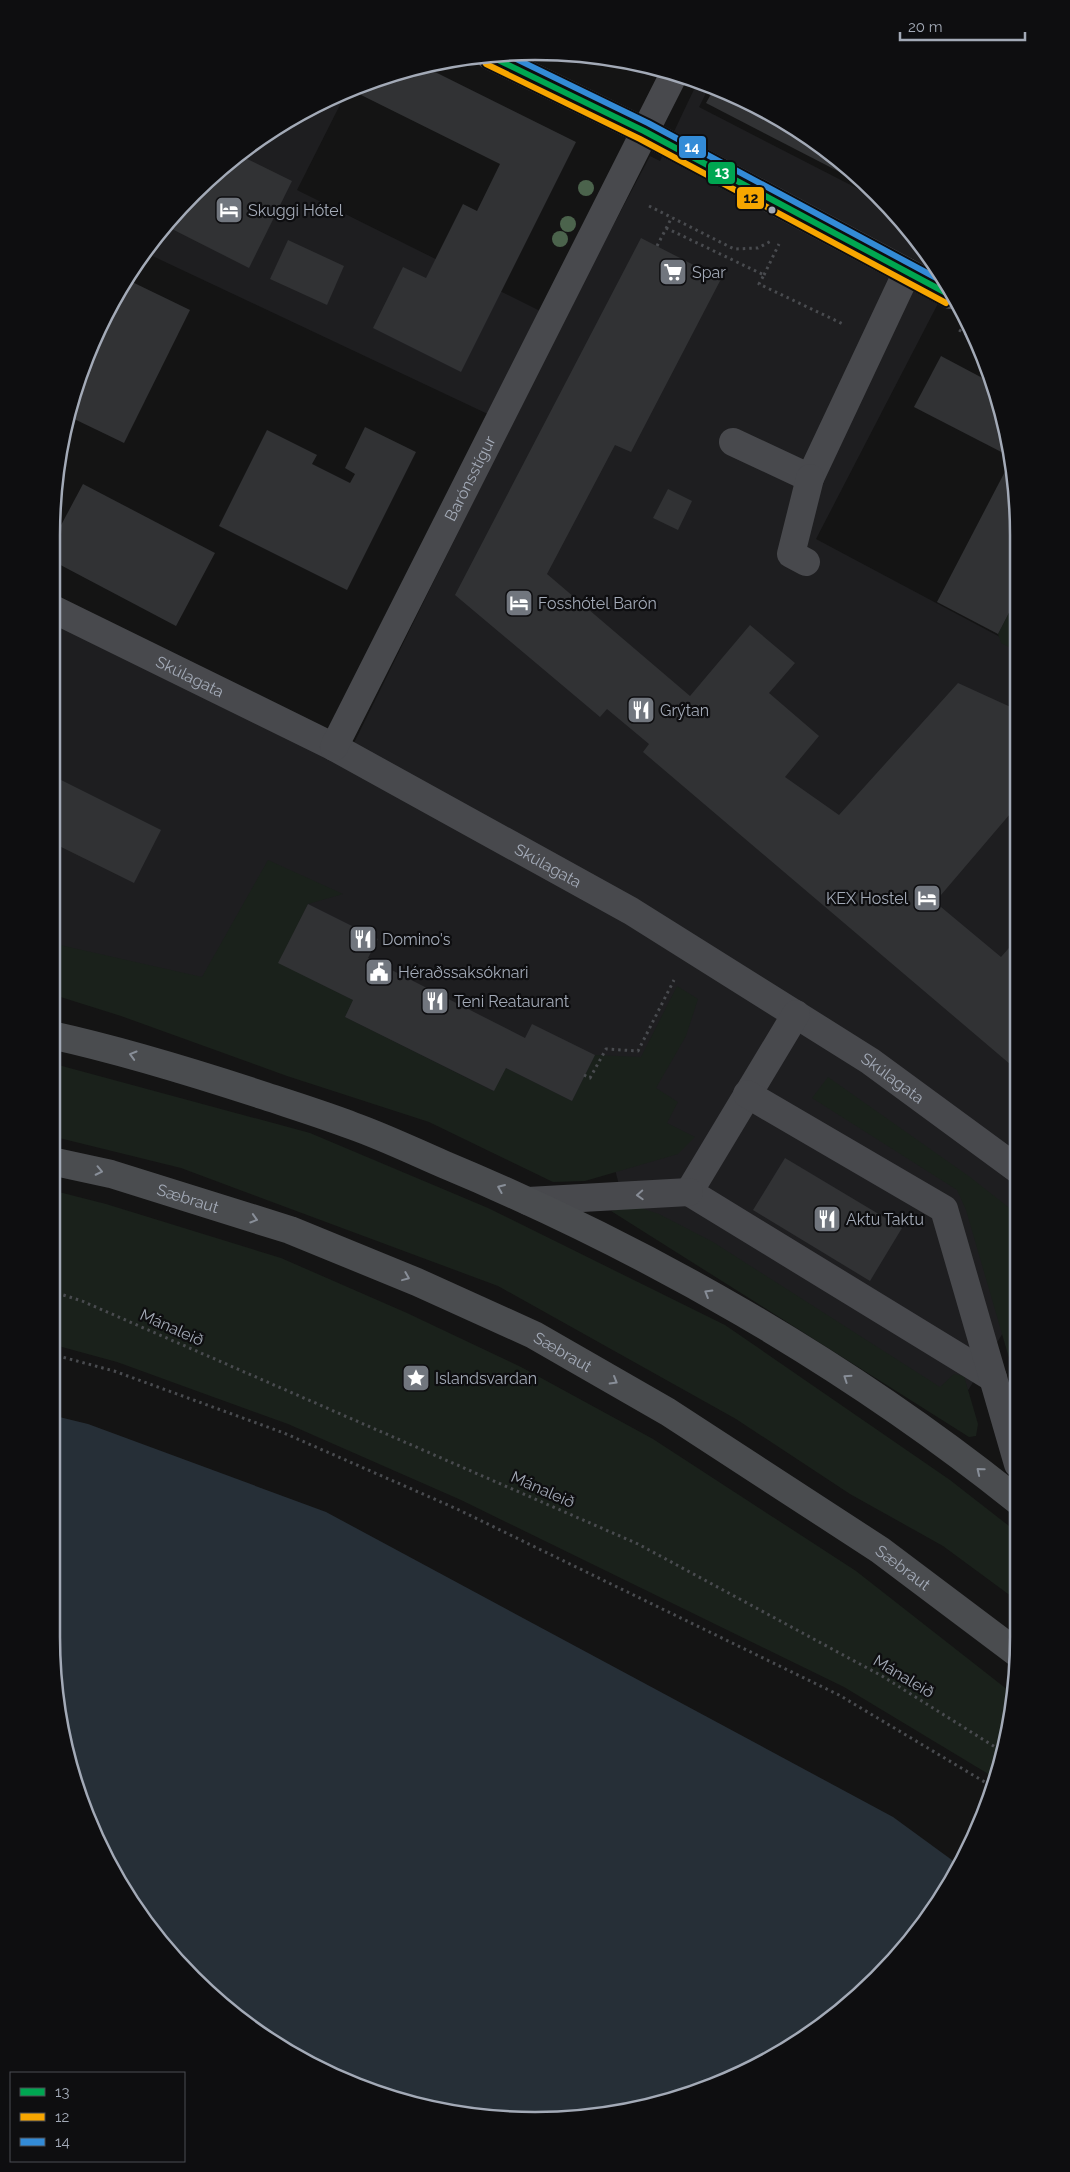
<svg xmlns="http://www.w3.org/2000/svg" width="1070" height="2172" viewBox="0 0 1070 2172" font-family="Raleway,sans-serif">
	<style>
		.built { fill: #1e1e20 }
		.green { fill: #1a211b }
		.water { fill: #262f37 }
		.building { fill: #313234 }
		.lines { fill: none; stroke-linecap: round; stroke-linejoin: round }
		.path { stroke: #494b4f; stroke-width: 3; stroke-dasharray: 2.5 4; stroke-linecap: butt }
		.minor { stroke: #48494d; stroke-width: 28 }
		.major { stroke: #4a4c4f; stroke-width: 28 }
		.bus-1-casing { stroke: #0e0e10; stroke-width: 10 }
		.bus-2-casing { stroke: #0e0e10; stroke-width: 10 }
		.bus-3-casing { stroke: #0e0e10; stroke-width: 10 }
		.bus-1 { stroke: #00a651; stroke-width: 6 }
		.bus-2 { stroke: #f7a600; stroke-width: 6 }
		.bus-3 { stroke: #338bd7; stroke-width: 6 }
		.tree { fill: #4b634c }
		.oneway { stroke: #888e98 }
		.oneway2 { stroke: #888d97 }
		.bus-dot { fill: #a3aab7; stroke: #0e0e10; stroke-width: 2 }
		.labels { text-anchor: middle; stroke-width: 4.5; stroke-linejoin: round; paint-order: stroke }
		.poi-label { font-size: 16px; fill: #a3aab7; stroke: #0e0e10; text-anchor: start }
		.street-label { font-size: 16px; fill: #a3aab7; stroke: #0e0e10 }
		.rim { fill: none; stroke: #a3aab7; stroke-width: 2.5 }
		.line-badge { stroke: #0e0e10; stroke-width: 2 }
		.badge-label { font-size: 14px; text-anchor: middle; font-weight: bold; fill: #fff }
		.pale-badge-label { font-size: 14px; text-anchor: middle; font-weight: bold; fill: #111 }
	</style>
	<rect width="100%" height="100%" fill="#141414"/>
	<polygon class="built" points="698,81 710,85 699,107 876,198 919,240 946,288 816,539 1015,645 1018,1308 958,1407 623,1200 613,1162 51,950 51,606 350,751 511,425 144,252 193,193 266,133 348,89 297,190 562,322 650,156 660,161"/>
	<g class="green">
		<polygon points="1015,601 1015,650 1001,643 998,634"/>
		<polygon points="268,860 343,894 308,904 279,963 353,1000 345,1017 493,1091 506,1068 572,1101 595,1055 641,1057 677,986 698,999 686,1036 656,1088 678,1102 667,1123 695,1137 678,1154 585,1181 553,1182 429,1122 287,1076 121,1016 51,994 51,943 202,977"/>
		<polygon points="51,1063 310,1133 488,1208 725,1325 950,1480 1018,1533 1019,1602 943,1546 850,1494 736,1419 498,1286 181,1168 51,1136"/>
		<polygon points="828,1077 970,1177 1017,1214 1018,1389 966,1210 957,1190 812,1098"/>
		<polygon points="51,1190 106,1204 281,1258 407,1313 521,1367 653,1439 856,1571 1013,1694 1009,1732 995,1778 844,1687 461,1500 288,1424 117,1362 51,1344"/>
		<polygon points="626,1208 641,1208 659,1214 713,1242 940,1387 954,1374 964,1376 978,1424 976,1436 969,1437 611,1211"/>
	</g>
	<polygon class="water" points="51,1415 88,1424 326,1512 893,1817 956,1863 899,1956 829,2021 749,2071 690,2095 598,2117 440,2111 350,2084 266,2039 151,1932 77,1793 51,1637"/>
	<g class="building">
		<polygon points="608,58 626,60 623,66"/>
		<polygon points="423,66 576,142 461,372 373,328 403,267 426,278 463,204 477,211 500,164 349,89"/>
		<polygon points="715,87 829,151 861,183 706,103"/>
		<polygon points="239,155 292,181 249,268 166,226 193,193"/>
		<polygon points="641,238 721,279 631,452 615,445 547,574 690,696 750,625 795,663 769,693 819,736 785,777 839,815 958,683 1015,709 1016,807 935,902 1001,957 1016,940 1017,1070 643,752 649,744 607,709 600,717 455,595"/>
		<polygon points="288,240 344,266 327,305 270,279"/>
		<polygon points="126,279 190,310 124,443 68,416 88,350"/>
		<polygon points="941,356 990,382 1011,457 914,407"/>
		<polygon points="365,427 416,452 347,590 219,526 267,430 317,455 312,464 350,483 355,474 345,468"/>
		<polygon points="1011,460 1015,472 1015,601 998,634 937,602"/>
		<polygon points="83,484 215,553 176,626 51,560 51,544"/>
		<polygon points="668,489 692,501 678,530 653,518"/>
		<polygon points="51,775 161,830 134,883 51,842"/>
		<polygon points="308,904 378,939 368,958 525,1038 532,1024 595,1055 572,1101 506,1068 494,1091 345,1017 353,1000 278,963"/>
		<polygon points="785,1158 902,1228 870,1281 753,1210"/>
	</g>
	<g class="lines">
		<g class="path">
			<polyline points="649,206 734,249 758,248 773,240"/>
			<polyline points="666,228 764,275 759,284 843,324"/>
			<polyline points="657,246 672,217"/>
			<polyline points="764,275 779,244"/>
			<polyline points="959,330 976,340"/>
			<polyline points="584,1075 590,1078 606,1049 638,1051 674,980"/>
			<polyline points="51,1291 82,1301 638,1544 882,1676 1003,1752"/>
			<polyline points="51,1354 114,1371 284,1433 457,1509 839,1695 993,1787"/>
		</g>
		<g class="minor">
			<polyline points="490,56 644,131 950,295"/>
			<polyline points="733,442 810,478 907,272"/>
			<polyline points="806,562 791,554 810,478"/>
			<path id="s1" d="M 51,608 L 334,747 L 631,911 L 870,1061 L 1017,1169"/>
			<path id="s2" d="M 334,747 L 674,74"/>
			<polyline points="796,1014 689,1192 993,1378"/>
			<polyline points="747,1094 944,1209 1018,1464"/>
			<polyline points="528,1201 689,1192"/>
		</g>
		<g class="major">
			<path d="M 51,1035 C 124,1051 195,1073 265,1096 C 295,1106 324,1115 353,1126 C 384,1137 413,1151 443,1164 C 647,1249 846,1363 1018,1501"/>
			<path id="s3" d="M 51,1161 L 111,1174 L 290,1230 L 417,1282 L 534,1335 L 668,1412 L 880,1550 L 1017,1653"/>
		</g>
		<defs>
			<polyline id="bus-1" points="490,56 644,131 950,295"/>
			<polyline id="bus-2" points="486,64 640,139 946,303"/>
			<polyline id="bus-3" points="506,54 648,123 942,281"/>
		</defs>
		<use href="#bus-1" class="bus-1-casing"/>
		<use href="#bus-2" class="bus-2-casing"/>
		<use href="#bus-3" class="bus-3-casing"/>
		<use href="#bus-1" class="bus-1"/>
		<use href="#bus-2" class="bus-2"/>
		<use href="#bus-3" class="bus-3"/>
	</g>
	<g class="tree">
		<circle cx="586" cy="188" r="8"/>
		<circle cx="568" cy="224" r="8"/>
		<circle cx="560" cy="239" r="8"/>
	</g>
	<defs><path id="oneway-chevron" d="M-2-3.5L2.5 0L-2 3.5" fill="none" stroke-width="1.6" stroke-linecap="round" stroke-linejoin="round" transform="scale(1.25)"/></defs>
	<g class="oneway">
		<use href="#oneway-chevron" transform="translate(133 1055) rotate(-164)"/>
		<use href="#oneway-chevron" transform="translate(99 1171) rotate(12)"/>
		<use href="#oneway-chevron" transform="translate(501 1188) rotate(-157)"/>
		<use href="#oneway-chevron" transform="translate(254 1219) rotate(17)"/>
		<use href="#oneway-chevron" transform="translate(406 1277) rotate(22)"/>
		<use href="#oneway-chevron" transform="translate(708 1293) rotate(-149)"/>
		<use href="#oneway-chevron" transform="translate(847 1378) rotate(-146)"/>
		<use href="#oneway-chevron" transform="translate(614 1381) rotate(30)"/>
		<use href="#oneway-chevron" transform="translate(980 1471) rotate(-141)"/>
	</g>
	<use class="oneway2" href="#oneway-chevron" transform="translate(640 1195) rotate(177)"/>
	<defs>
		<symbol id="hotel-square" viewBox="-11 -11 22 22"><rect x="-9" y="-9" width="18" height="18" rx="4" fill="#71767e" stroke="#0e0e10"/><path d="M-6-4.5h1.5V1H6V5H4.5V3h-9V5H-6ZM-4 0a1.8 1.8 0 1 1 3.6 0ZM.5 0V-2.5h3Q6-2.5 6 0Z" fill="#fff"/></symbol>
		<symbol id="supermarket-square" viewBox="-11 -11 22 22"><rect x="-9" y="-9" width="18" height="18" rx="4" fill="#71767e" stroke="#0e0e10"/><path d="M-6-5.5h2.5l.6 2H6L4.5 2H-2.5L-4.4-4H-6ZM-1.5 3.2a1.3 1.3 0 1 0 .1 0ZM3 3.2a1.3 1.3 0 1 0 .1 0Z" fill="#fff"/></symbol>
		<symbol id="restaurant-square" viewBox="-11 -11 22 22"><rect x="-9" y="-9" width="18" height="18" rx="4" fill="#71767e" stroke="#0e0e10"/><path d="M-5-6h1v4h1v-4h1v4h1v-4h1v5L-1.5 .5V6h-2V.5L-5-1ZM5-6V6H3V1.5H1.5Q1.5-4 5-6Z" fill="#fff"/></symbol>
		<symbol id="civic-square" viewBox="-11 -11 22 22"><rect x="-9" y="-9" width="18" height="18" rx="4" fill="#71767e" stroke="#0e0e10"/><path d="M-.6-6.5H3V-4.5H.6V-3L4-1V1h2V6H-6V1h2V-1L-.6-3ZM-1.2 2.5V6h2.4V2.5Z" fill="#fff"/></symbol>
		<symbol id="sight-square" viewBox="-11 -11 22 22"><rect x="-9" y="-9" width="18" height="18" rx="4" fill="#71767e" stroke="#0e0e10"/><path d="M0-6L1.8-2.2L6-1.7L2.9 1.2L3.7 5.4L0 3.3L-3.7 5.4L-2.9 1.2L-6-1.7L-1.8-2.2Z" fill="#fff"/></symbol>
	</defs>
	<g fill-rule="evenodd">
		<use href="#hotel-square" x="213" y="194" width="32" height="32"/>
		<use href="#supermarket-square" x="657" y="256" width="32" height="32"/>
		<use href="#hotel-square" x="503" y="587" width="32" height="32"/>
		<use href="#restaurant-square" x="625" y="694" width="32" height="32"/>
		<use href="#hotel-square" x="911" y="882" width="32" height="32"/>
		<use href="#restaurant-square" x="347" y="923" width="32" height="32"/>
		<use href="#civic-square" x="363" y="956" width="32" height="32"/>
		<use href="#restaurant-square" x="419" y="985" width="32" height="32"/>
		<use href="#restaurant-square" x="811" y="1203" width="32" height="32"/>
		<use href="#sight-square" x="400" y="1362" width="32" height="32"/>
	</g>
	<circle class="bus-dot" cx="772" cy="210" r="4.5"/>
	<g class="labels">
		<g class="poi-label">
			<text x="248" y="216">Skuggi Hótel</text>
			<text x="692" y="278">Spar</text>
			<text x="538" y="609">Fosshótel Barón</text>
			<text x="660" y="716">Grýtan</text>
			<text x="908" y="904" text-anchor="end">KEX Hostel</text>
			<text x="382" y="945">Domino's</text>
			<text x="398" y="978">Héraðssaksóknari</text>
			<text x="454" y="1007">Teni Reataurant</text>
			<text x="846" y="1225">Aktu Taktu</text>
			<text x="435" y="1384">Islandsvardan</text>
		</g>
		<g class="street-label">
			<text dy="6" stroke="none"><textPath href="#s2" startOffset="301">Barónsstígur</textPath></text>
			<text dy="6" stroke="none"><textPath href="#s1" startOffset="155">Skúlagata</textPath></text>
			<text dy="6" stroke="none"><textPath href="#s1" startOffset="560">Skúlagata</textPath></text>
			<text dy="6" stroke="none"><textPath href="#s1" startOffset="965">Skúlagata</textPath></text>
			<text dy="6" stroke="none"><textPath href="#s3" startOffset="142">Sæbraut</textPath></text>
			<text transform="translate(172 1327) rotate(24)" y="6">Mánaleið</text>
			<text dy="6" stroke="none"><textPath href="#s3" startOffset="548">Sæbraut</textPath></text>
			<text transform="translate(543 1489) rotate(24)" y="6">Mánaleið</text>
			<text dy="6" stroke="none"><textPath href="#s3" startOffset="951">Sæbraut</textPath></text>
			<text transform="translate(904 1676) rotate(31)" y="6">Mánaleið</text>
		</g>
	</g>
	<path d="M0 0H1070V2172H0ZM535 60H535A475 475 0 0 1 1010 535V1637A475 475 0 0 1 535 2112H535A475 475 0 0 1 60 1637V535A475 475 0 0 1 535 60Z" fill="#0e0e10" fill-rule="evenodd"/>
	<path class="rim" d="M535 60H535A475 475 0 0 1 1010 535V1637A475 475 0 0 1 535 2112H535A475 475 0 0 1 60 1637V535A475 475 0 0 1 535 60Z"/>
	<g class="line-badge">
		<rect x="678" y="135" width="29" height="24" rx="5" fill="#338bd7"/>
		<rect x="707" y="161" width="29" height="24" rx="5" fill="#00a651"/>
		<rect x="736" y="186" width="29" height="24" rx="5" fill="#f7a600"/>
	</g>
	<g class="badge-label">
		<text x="692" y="152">14</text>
		<text x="722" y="177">13</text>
	</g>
	<g class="pale-badge-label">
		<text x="751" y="203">12</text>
	</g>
	<rect x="10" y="2072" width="175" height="90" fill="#0e0e10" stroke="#4a4c53"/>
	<rect x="20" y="2088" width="25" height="8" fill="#00a651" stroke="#4a4c53"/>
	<text x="55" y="2097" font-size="15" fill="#a3aab7">13</text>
	<rect x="20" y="2113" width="25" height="8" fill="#f7a600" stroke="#4a4c53"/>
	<text x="55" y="2122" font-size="15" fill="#a3aab7">12</text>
	<rect x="20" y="2138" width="25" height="8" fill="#338bd7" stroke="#4a4c53"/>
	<text x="55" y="2147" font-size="15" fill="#a3aab7">14</text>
	<path d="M900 32v8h125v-8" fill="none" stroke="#a3aab7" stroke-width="2.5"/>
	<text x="908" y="32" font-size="15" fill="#a3aab7" stroke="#0e0e10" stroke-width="4" paint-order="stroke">20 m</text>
</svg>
